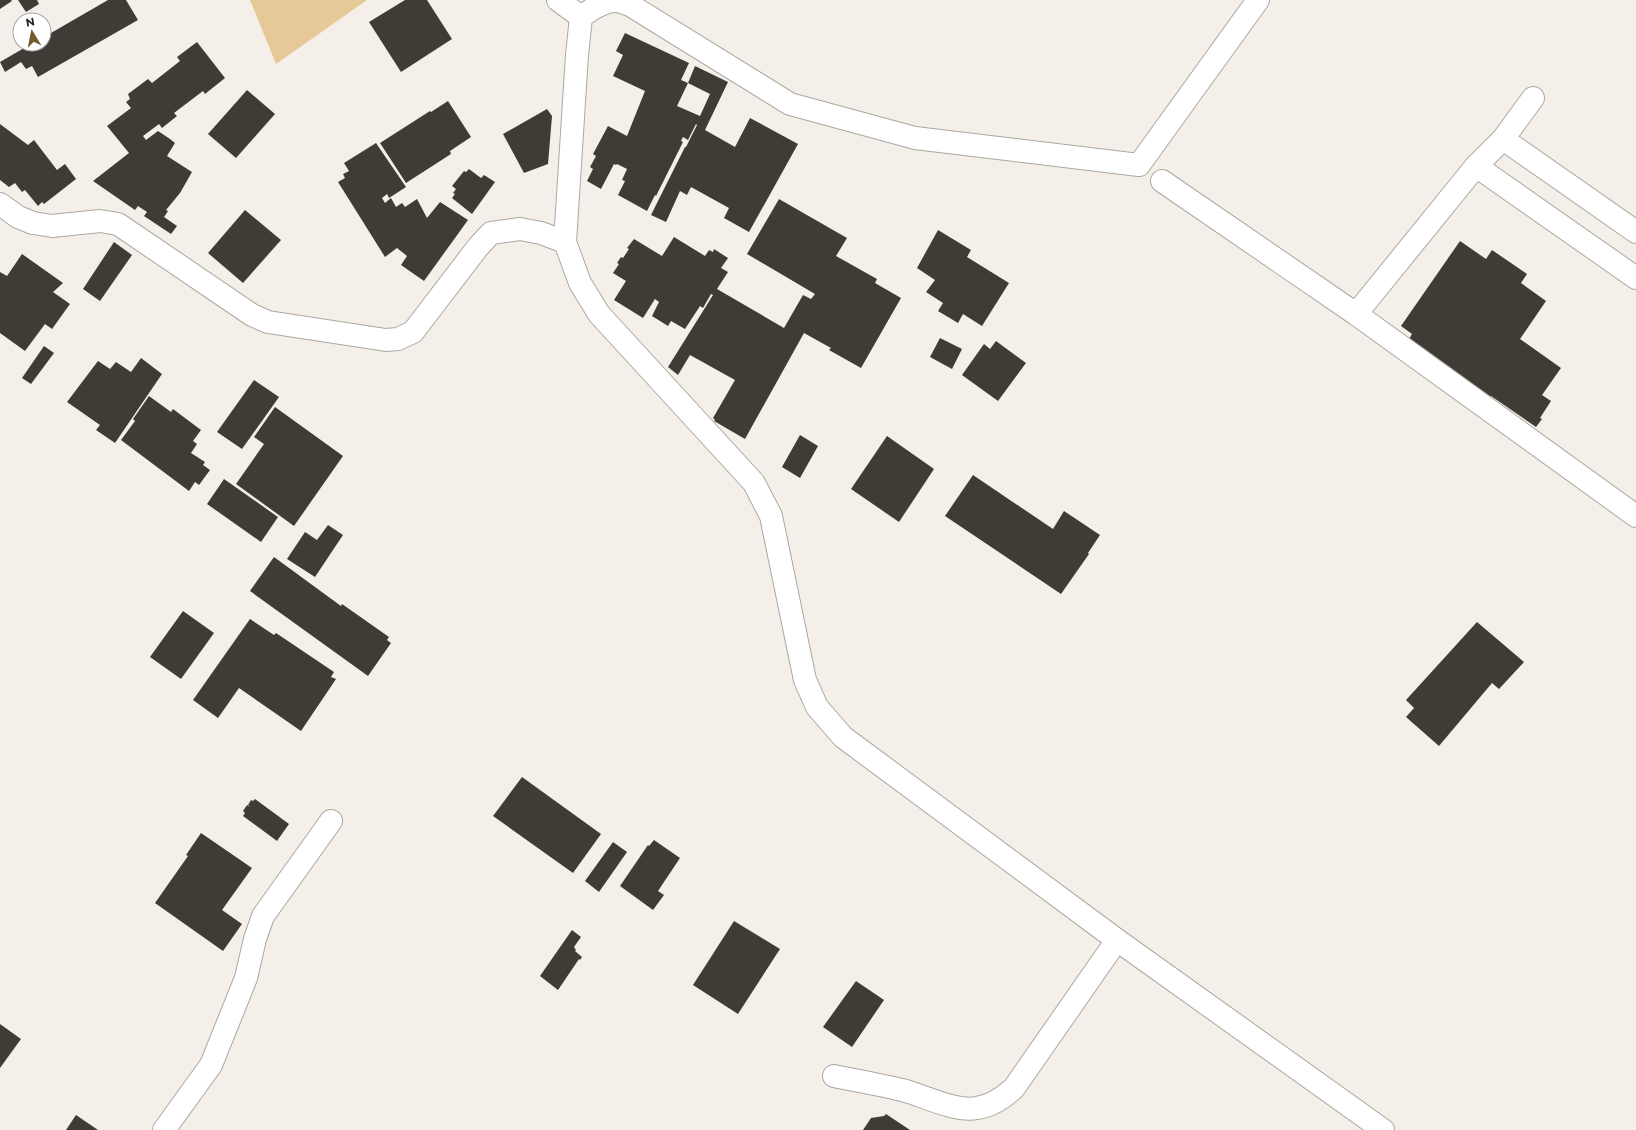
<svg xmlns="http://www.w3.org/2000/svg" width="1636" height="1130" viewBox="0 0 1636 1130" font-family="Montserrat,sans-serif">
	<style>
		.green { fill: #e6c997 }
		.building { fill: #3f3c36 }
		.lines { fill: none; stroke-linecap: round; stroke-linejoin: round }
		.minor-casing { stroke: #aca8a1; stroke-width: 24 }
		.minor { stroke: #fff; stroke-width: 22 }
	</style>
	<rect width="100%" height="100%" fill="#f4efe9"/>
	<polygon class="green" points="250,0 367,0 276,64"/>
	<g class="building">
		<polygon points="0,0 11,0 12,1 0,9"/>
		<polygon points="18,0 37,0 39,4 26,12"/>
		<polygon points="108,0 126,0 138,20 38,77 32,66 26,69 21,62 5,72 0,62 31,44 44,44 44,37"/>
		<polygon points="405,0 427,0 452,39 401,72 369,22"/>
		<polygon points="625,33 689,63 681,80 688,83 677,106 700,116 710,94 688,83 695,66 728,82 705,130 735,147 750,118 798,144 749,232 724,218 729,208 691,187 687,195 680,191 666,222 651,215 685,147 686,147 697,125 696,124 688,140 683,137 681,141 683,142 656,196 655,195 647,211 618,195 625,181 622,180 627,169 617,164 616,165 614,164 601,189 587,181 593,169 590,167 596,156 593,154 608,126 627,136 645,91 613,76 623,55 616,51"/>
		<polygon points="197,42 225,78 205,94 203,91 174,113 177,116 162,128 159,124 143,136 146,140 158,131 170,139 175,143 167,156 192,172 180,193 166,210 168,211 164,217 177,226 171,234 144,216 147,212 138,206 135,210 93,181 129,153 107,126 131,108 126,102 130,99 128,94 148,79 152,83 180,61 177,57"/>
		<polygon points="247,90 275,114 236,158 208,134"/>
		<polygon points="448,101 471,137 450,151 451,154 406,183 380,143 430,111 431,112"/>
		<polygon points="547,109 552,116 548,164 524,173 503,134"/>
		<polygon points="0,124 28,145 34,140 57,170 65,164 76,179 44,204 42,202 38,206 25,190 22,192 15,183 9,187 0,180"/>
		<polygon points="376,143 406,187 389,198 387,194 382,198 385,203 391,198 396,207 402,203 405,207 417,199 427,218 440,202 468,220 424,281 401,265 407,256 397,248 385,257 338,182 345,178 343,174 349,171 344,163"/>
		<polygon points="469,169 481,178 484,175 495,182 472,214 452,198 455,194 453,193 456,189 452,186 464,171 466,172"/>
		<polygon points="779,199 847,238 836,256 877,279 875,283 901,298 861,368 829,350 831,348 804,333 745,439 714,421 715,420 713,418 735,380 690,355 678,375 668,367 713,295 711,294 703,308 700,306 685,329 671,321 668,326 652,316 659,302 655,299 643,318 614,300 626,281 613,273 619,264 617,263 621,257 623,258 629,249 627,248 634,239 662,256 674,237 705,256 709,250 713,252 714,249 728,258 721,268 728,272 717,289 784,328 803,295 811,299 815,294 747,254"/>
		<polygon points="245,210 281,240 243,283 208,253"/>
		<polygon points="938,230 971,250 967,257 1009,283 982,326 963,314 958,323 938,311 943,303 926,292 935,280 917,268"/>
		<polygon points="1460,241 1486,259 1492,250 1527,274 1521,283 1546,301 1520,339 1561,368 1542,395 1551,401 1540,418 1542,419 1536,427 1491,396 1490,398 1406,344 1412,334 1401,326"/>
		<polygon points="114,242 132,255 100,301 83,289"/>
		<polygon points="22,254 63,283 53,292 70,304 52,329 45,324 25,351 0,333 0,272 7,276"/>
		<polygon points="940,338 962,349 952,369 930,357"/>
		<polygon points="996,341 1026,363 998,401 962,375 984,344 990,349"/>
		<polygon points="44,346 54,353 31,384 22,378"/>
		<polygon points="141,358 162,374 115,443 96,430 100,425 67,402 98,361 110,369 116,362 131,372"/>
		<polygon points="254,380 279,397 242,449 217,432"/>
		<polygon points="149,396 171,412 173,409 201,430 193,441 197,444 191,453 205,462 203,465 210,470 199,485 195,482 189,491 121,440 135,421 133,419"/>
		<polygon points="275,407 343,456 294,526 236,484 264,444 254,437"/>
		<polygon points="800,435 818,446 800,478 782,467"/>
		<polygon points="887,436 934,469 899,522 851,489"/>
		<polygon points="973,475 1053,529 1064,511 1100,535 1088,553 1089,554 1061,594 945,516"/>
		<polygon points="224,479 278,517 261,542 207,504"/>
		<polygon points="328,525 343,535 315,577 287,559 305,532 317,540"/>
		<polygon points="274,557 341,606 342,604 389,637 387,640 391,643 368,676 250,591"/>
		<polygon points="183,611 214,633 181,679 150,657"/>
		<polygon points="250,619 274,635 276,633 334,672 331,677 336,679 301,731 239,688 218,718 193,700"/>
		<polygon points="1477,622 1524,662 1499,689 1492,683 1439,746 1406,717 1414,708 1406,700"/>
		<polygon points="522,777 601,834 573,873 493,816"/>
		<polygon points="255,799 289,824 277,841 243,816 245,813 243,811 247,805 250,807 248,805 251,800 253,801"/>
		<polygon points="201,833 252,868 222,910 242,924 223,951 155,903 188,856 186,855"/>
		<polygon points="654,840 680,858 658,891 664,895 653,910 620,886 648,845 649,846"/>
		<polygon points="613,842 627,852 599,892 585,881"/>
		<polygon points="734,921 780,949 738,1014 693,985"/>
		<polygon points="572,930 581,937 574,947 576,950 575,951 582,957 580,960 579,959 558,990 540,976"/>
		<polygon points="856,981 884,1000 852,1047 823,1027"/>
		<polygon points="0,1024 21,1039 0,1068"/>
		<polygon points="886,1114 910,1130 863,1130 871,1118 884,1116"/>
		<polygon points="76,1115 98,1130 66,1130"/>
	</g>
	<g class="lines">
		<defs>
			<g id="minor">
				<polyline points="558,0 581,17"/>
				<path d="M 1258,0 L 1139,165 L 915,138 L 790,104 L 630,5 C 626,4 622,2 618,1 C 605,0 590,10 581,17 L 577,55 L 565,242 L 580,283 L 599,314 L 754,483 L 771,516 L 805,680 L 817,707 L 843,737 L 1117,940 L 1383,1130"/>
				<polyline points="1503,139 1636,232"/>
				<polyline points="1476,166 1636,278"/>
				<polyline points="1162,181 1356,314 1636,516"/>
				<polyline points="0,204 18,217 33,223 52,226 100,221 118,224 252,315 268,322 386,340 398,339 413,332 478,247 491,233 520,229 541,233 565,242"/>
				<polyline points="1356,314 1476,166 1503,139 1533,98"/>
				<path d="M 834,1076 C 858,1081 882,1085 906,1091 C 926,1097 956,1112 977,1108 C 992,1106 1003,1098 1014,1088 L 1117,940"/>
				<polyline points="164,1130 211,1065 246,978 255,939 263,916 331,821"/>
			</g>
		</defs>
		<use href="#minor" class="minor-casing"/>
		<use href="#minor" class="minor"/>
	</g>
	<g transform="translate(32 32) rotate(350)"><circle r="19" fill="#ffffff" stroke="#a7a7a6"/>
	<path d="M0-3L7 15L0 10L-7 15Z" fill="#735a2b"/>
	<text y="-6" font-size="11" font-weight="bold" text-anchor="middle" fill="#242320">N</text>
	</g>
</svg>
